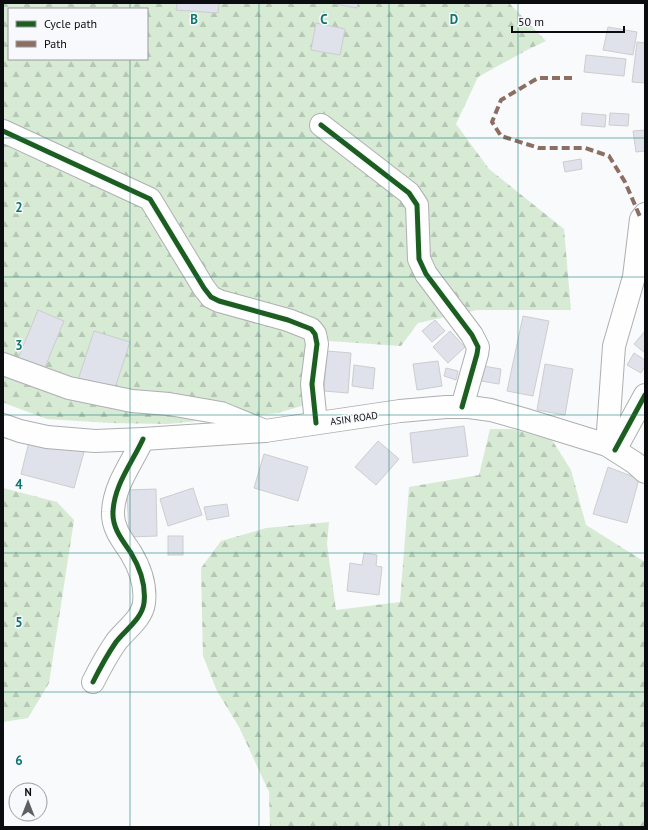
<svg xmlns="http://www.w3.org/2000/svg" width="648" height="830" viewBox="0 0 648 830" font-family="'PT Sans',sans-serif">
	<style>
		.forest { fill: url(#forest-firs); fill-rule: evenodd }
		.building { fill: #dfe2eb; stroke: #cccdcf }
		.lines { fill: none; stroke-linecap: round; stroke-linejoin: round }
		.minor-casing { stroke: #aeafb1; stroke-width: 24 }
		.major-casing { stroke: #aeafb1; stroke-width: 24 }
		.minor { stroke: #fefeff; stroke-width: 22 }
		.major { stroke: #fefeff; stroke-width: 22 }
		.quiet { stroke: #8d6e63; stroke-width: 4; stroke-dasharray: 8 4; stroke-linecap: butt }
		.cycleway-casing { stroke: #f8f9fd; stroke-width: 8 }
		.cycleway { stroke: #1b5e20; stroke-width: 5 }
		.grid { fill: none; stroke: #0f766e; stroke-width: 1; stroke-opacity: 0.55 }
		.labels { text-anchor: middle; stroke-width: 3; stroke-linejoin: round; paint-order: stroke }
		.street-label { font-size: 10px; fill: #0b0c0f; stroke: #f8f9fd }
		.grid-label { font-size: 13px; text-anchor: middle; font-weight: bold; fill: #0f766e; stroke: #f8f9fd; stroke-width: 3; stroke-linejoin: round; paint-order: stroke }
	</style>
	<defs>
		<pattern id="forest-firs" width="22" height="20" patternUnits="userSpaceOnUse"><rect width="22" height="20" fill="#d6ead4"/><path d="M5 1l3.5 6h-7zM16 11l3.5 6h-7z" fill="#b6c8b5"/></pattern>
	</defs>
	<rect width="100%" height="100%" fill="#f9fafc"/>
	<g class="forest">
		<path d="M 3,3 L 509,3 L 546,41 L 527,50 L 478,77 L 456,124 L 489,169 L 564,229 L 571,310 L 477,310 L 418,323 L 401,346 L 314,340 L 315,402 L 278,413 L 167,424 L 110,423 L 47,419 L 7,404 L 3,402 ZM 9,9 L 147,9 L 147,59 L 9,59 Z"/>
		<polygon points="490,429 512,429 552,440 571,470 586,525 645,562 645,827 270,827 269,792 239,727 217,691 203,656 201,568 221,541 266,528 329,522 327,544 336,610 400,602 409,487 479,475"/>
		<polygon points="3,488 57,502 74,520 49,683 28,718 3,722"/>
	</g>
	<g class="building">
		<polygon points="177,3 219,3 218,13 176,10"/>
		<polygon points="330,3 358,3 357,8"/>
		<polygon points="316,23 345,29 340,55 311,50"/>
		<polygon points="608,27 637,32 633,55 603,50"/>
		<polygon points="637,42 645,43 645,83 632,82"/>
		<polygon points="586,55 626,59 624,76 584,72"/>
		<polygon points="582,113 606,115 605,127 581,125"/>
		<polygon points="610,113 629,114 628,126 609,125"/>
		<polygon points="645,130 645,151 636,152 633,131"/>
		<polygon points="581,159 582,169 565,172 563,162"/>
		<polygon points="38,310 64,321 43,372 17,361"/>
		<polygon points="523,316 549,321 533,396 507,391"/>
		<polygon points="435,320 445,331 432,342 422,331"/>
		<polygon points="94,331 130,342 114,391 78,380"/>
		<polygon points="450,331 465,347 448,363 433,347"/>
		<polygon points="645,331 645,353 634,344"/>
		<polygon points="327,351 351,353 348,393 324,391"/>
		<polygon points="634,353 645,360 645,366 641,373 627,365"/>
		<polygon points="438,361 442,386 417,390 413,364"/>
		<polygon points="545,364 573,369 565,415 537,410"/>
		<polygon points="354,365 375,368 373,389 352,386"/>
		<polygon points="477,365 501,369 499,384 475,380"/>
		<polygon points="446,368 458,371 456,380 444,376"/>
		<polygon points="464,426 468,456 413,463 410,433"/>
		<polygon points="30,438 84,452 74,488 21,474"/>
		<polygon points="378,441 399,459 376,485 355,467"/>
		<polygon points="264,454 308,467 298,501 254,488"/>
		<polygon points="608,467 639,479 627,523 593,514"/>
		<polygon points="193,488 202,515 168,526 160,499"/>
		<polygon points="156,489 157,536 129,537 127,490"/>
		<polygon points="227,504 229,516 207,520 204,507"/>
		<rect x="168" y="536" width="15" height="19"/>
		<polygon points="364,553 377,555 376,566 382,567 379,595 347,591 350,563 362,565"/>
	</g>
	<g class="lines">
		<defs>
			<g id="minor">
				<polyline points="321,125 409,193 417,205 419,259 426,274 472,335 478,347 477,354 462,407"/>
				<polyline points="3,131 150,199 204,288 211,297 219,301 288,320 311,329 315,334 317,344 312,384 316,423"/>
				<polyline points="3,364 69,388 132,401 169,404 221,413 265,431"/>
				<polyline points="607,445 614,346 634,277 641,219 645,214"/>
				<polyline points="615,450 645,395"/>
				<path d="M 93,682 C 100,668 107,655 116,642 C 125,630 142,619 144,603 C 146,586 140,568 131,553 C 123,541 112,528 113,512 C 114,485 132,463 143,439"/>
			</g>
			<polyline id="major" points="3,425 20,431 47,437 95,441 143,439 265,431 400,411 446,407 469,407 491,410 523,419 607,445 635,463 645,472"/>
		</defs>
		<use href="#minor" class="minor-casing"/>
		<use href="#major" class="major-casing"/>
		<use href="#minor" class="minor"/>
		<use href="#major" class="major"/>
		<polyline class="quiet" points="572,78 538,78 501,100 492,122 501,136 539,148 585,148 609,156 625,182 641,219"/>
		<defs>
			<g id="cycleway">
				<polyline points="321,125 409,193 417,205 419,259 426,274 472,335 478,347 477,354 462,407"/>
				<polyline points="3,131 150,199 204,288 211,297 219,301 288,320 311,329 315,334 317,344 312,384 316,423"/>
				<polyline points="615,450 645,395"/>
				<path d="M 93,682 C 100,668 107,655 116,642 C 125,630 142,619 144,603 C 146,586 140,568 131,553 C 123,541 112,528 113,512 C 114,485 132,463 143,439"/>
			</g>
		</defs>
		<use href="#cycleway" class="cycleway-casing"/>
		<use href="#cycleway" class="cycleway"/>
	</g>
	<path class="grid" d="M 130,3 L 130,9M 259,3 L 259,827M 389,3 L 389,827M 518,3 L 518,827M 130,59 L 130,827M 3,138 L 645,138M 3,277 L 645,277M 3,415 L 645,415M 3,553 L 645,553M 3,692 L 645,692"/>
	<g class="labels">
		<g class="street-label">
			<text transform="translate(354 418) rotate(-8)" y="4">ASIN ROAD</text>
		</g>
	</g>
	<g class="grid-label">
		<text x="194" y="24">B</text>
		<text x="324" y="24">C</text>
		<text x="454" y="24">D</text>
		<text x="19" y="212">2</text>
		<text x="19" y="350">3</text>
		<text x="19" y="489">4</text>
		<text x="19" y="627">5</text>
		<text x="19" y="765">6</text>
	</g>
	<rect width="648" height="830" fill="none" stroke="#0b0c0f" stroke-width="8"/>
	<rect x="8" y="8" width="140" height="52" fill="#f8f9fd" stroke="#999a9e"/>
	<rect x="16" y="21" width="20" height="6" fill="#1b5e20" stroke="#999a9e"/>
	<text x="44" y="28" font-size="12" fill="#0b0c0f">Cycle path</text>
	<rect x="16" y="41" width="20" height="6" fill="#8d6e63" stroke="#999a9e"/>
	<text x="44" y="48" font-size="12" fill="#0b0c0f">Path</text>
	<g transform="translate(28 802)"><circle r="19" fill="#f8f9fd" stroke="#999a9e"/>
	<path d="M0-3L7 15L0 10L-7 15Z" fill="#5e5f62"/>
	<text y="-6" font-size="11" font-weight="bold" text-anchor="middle" fill="#0b0c0f">N</text>
	</g>
	<path d="M512 26v6h112v-6" fill="none" stroke="#0b0c0f" stroke-width="2"/>
	<text x="518" y="26" font-size="12" fill="#0b0c0f" stroke="#f8f9fd" stroke-width="3" paint-order="stroke">50 m</text>
</svg>
